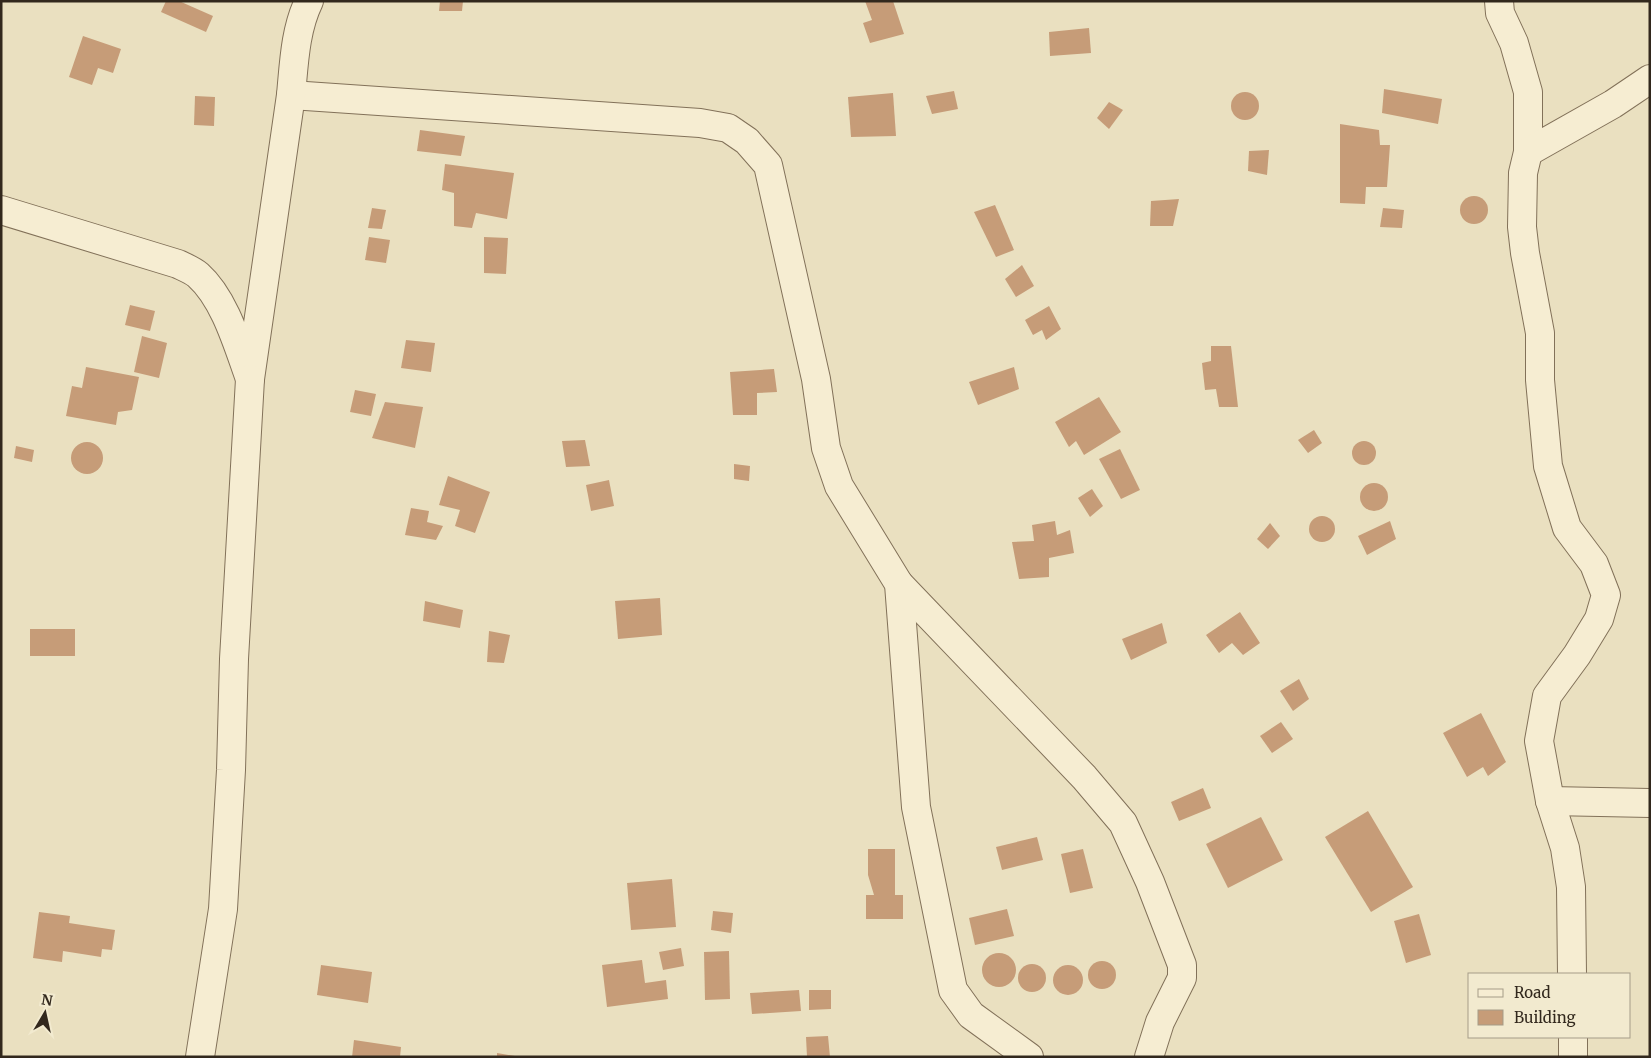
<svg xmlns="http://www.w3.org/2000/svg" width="1651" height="1058" viewBox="0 0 1651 1058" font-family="Merriweather,serif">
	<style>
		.building { fill: #c69c78 }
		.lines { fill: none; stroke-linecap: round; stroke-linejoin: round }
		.street-casing { stroke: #827159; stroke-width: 30 }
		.street { stroke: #f6edd2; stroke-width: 28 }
	</style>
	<rect width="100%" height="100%" fill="#eae0c0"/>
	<g class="building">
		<polygon points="166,1 179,1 213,16 206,32 161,12"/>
		<polygon points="440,1 463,1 462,11 439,11"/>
		<polygon points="865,1 893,1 904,34 870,43 863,23 872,20"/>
		<polygon points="1089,28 1091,53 1050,56 1049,32"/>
		<polygon points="83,36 121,49 113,73 98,68 92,85 69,77"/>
		<polygon points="1384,89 1442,99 1438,124 1382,113"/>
		<polygon points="954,91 958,109 932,114 926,96"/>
		<circle cx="1245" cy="106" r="14"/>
		<polygon points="893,93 896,136 851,137 848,97"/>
		<polygon points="195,96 215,97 214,126 194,125"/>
		<polygon points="1109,102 1123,110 1109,129 1097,118"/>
		<polygon points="1340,124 1379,130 1380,145 1390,145 1387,187 1366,187 1365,204 1340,203"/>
		<polygon points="420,130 465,136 461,156 417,151"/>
		<polygon points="1269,150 1267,175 1248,171 1249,151"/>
		<polygon points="445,164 514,173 507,219 476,213 472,228 454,226 454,193 442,190"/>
		<circle cx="1474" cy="210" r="14"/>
		<polygon points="1179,199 1173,226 1150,226 1151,201"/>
		<polygon points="995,205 1014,250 996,257 974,212"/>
		<polygon points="372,208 386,210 382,229 368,228"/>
		<polygon points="1383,208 1404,210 1402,228 1380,227"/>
		<polygon points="369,237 390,240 386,263 365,260"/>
		<polygon points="484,237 508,238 506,274 484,273"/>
		<polygon points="1022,265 1034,286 1016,297 1005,279"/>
		<polygon points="130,305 155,311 150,331 125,325"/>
		<polygon points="1049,306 1061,329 1046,340 1042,330 1033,335 1025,320"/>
		<polygon points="142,336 167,343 159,378 134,372"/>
		<polygon points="406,340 435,343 431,372 401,368"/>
		<polygon points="1211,346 1231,346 1238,407 1219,407 1216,389 1205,390 1202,363 1211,361"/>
		<polygon points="86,367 139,377 132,410 118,412 116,425 66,416 72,386 82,388"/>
		<polygon points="1014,367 1019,389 978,405 969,382"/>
		<polygon points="774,369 777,392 757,393 757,415 733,415 730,372"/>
		<polygon points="355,390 376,394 371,416 350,412"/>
		<polygon points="1099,397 1121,432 1084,455 1076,441 1069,447 1055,422"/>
		<polygon points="385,402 423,407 415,448 372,438"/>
		<polygon points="1314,430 1322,443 1308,453 1298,440"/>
		<polygon points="585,440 590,466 566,467 562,441"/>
		<circle cx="1364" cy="453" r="12"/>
		<circle cx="87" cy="458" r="16"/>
		<polygon points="16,446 34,450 32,462 14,458"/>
		<polygon points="1120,449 1140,490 1121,499 1099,459"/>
		<polygon points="734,464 750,466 749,481 734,479"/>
		<polygon points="448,476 490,492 475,533 455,526 460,510 439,505"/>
		<polygon points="609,480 614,506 591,511 586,485"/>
		<circle cx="1374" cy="497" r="14"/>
		<polygon points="1092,489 1103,506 1090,517 1078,498"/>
		<polygon points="411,508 429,511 427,522 443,526 436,540 405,535"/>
		<circle cx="1322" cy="529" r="13"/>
		<polygon points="1055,521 1057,535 1070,530 1074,553 1049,558 1049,577 1019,579 1012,542 1034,541 1032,525"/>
		<polygon points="1390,521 1396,539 1367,555 1358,536"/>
		<polygon points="1270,523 1280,536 1268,549 1257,539"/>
		<polygon points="660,598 662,635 618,639 615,601"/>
		<polygon points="425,601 463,610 460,628 423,621"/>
		<polygon points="1240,612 1260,643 1243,655 1232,643 1219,653 1206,635"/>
		<polygon points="1162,623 1167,643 1131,660 1122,639"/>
		<rect x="30" y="629" width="45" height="27"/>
		<polygon points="489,631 510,635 504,663 487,662"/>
		<polygon points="1299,679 1309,699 1293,711 1280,691"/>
		<polygon points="1481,713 1506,762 1488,776 1483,767 1467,777 1443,733"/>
		<polygon points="1281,722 1293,739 1272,753 1260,736"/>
		<polygon points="1203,788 1211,808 1179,821 1171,802"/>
		<polygon points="1368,811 1413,887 1371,912 1325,837"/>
		<polygon points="1261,817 1283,860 1228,888 1206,844"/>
		<polygon points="1037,837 1043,860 1002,870 996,847"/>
		<polygon points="868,849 895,849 895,895 903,895 903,919 866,919 866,895 874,895 868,875"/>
		<polygon points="1083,849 1093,888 1070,893 1061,854"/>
		<polygon points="672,879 676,927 631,930 627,883"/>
		<polygon points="1007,909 1014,936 975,945 969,918"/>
		<polygon points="713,911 733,913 731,933 711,930"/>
		<polygon points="39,912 70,916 69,923 115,930 112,950 102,949 101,957 63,951 62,962 33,958"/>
		<polygon points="1419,914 1431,955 1406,963 1394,921"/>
		<polygon points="681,948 684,966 663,970 659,952"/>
		<polygon points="729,951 730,999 705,1000 704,952"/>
		<circle cx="999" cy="970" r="17"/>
		<polygon points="642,960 645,983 666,980 668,999 607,1007 602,965"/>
		<circle cx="1102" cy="975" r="14"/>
		<circle cx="1032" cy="978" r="14"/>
		<polygon points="321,965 372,972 368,1003 317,995"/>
		<circle cx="1068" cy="980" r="15"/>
		<polygon points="799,990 801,1011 752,1014 750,993"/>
		<polygon points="809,990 831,990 831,1009 809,1010"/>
		<polygon points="828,1036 830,1057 807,1057 806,1037"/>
		<polygon points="354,1040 401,1047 400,1057 352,1057"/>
		<polygon points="497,1053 515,1056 515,1057 497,1057"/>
	</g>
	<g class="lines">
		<defs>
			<g id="street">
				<polyline points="1499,1 1500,13 1514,43 1528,92 1528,152 1523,173 1522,227 1525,253 1540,333 1540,380 1548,466 1567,528 1594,564 1606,595 1599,619 1577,655 1547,696 1539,741 1550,801 1565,848 1571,887 1572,974"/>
				<polyline points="291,95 700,123 728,128 747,141 768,165 816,379 826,448 839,486 899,584 916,807 953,990 971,1015 1029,1057"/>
				<polyline points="1528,152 1613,104 1650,79"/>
				<path d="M 1,210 L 178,264 C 184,267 192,270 198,275 C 225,299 238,346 250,379 L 291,95 C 294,63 295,30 309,1"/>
				<polyline points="899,584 1084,777 1123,823 1150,882 1182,965 1182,978 1160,1022 1149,1057"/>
				<polyline points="1550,801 1650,803"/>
				<polyline points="1573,1037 1573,1057"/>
				<polyline points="200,1057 223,909 231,770 234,659 250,379"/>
			</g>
		</defs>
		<use href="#street" class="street-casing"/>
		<use href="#street" class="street"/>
	</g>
	<rect width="1651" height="1058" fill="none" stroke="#32281d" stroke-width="5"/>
	<rect x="1468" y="973" width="162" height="65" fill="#f2eacf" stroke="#a59c88"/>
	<rect x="1478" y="989" width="25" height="8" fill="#f6edd2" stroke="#a59c88"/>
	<text x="1514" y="998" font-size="15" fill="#32281d">Road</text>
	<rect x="1478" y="1010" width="25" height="15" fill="#c69c78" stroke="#a59c88"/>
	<text x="1514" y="1023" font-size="15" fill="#32281d">Building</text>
	<g transform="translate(45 1013) rotate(9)" stroke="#f2eacf" stroke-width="4" paint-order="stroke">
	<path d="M0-4L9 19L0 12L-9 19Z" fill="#32281d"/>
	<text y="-8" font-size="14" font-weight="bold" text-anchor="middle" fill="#32281d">N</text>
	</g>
</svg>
